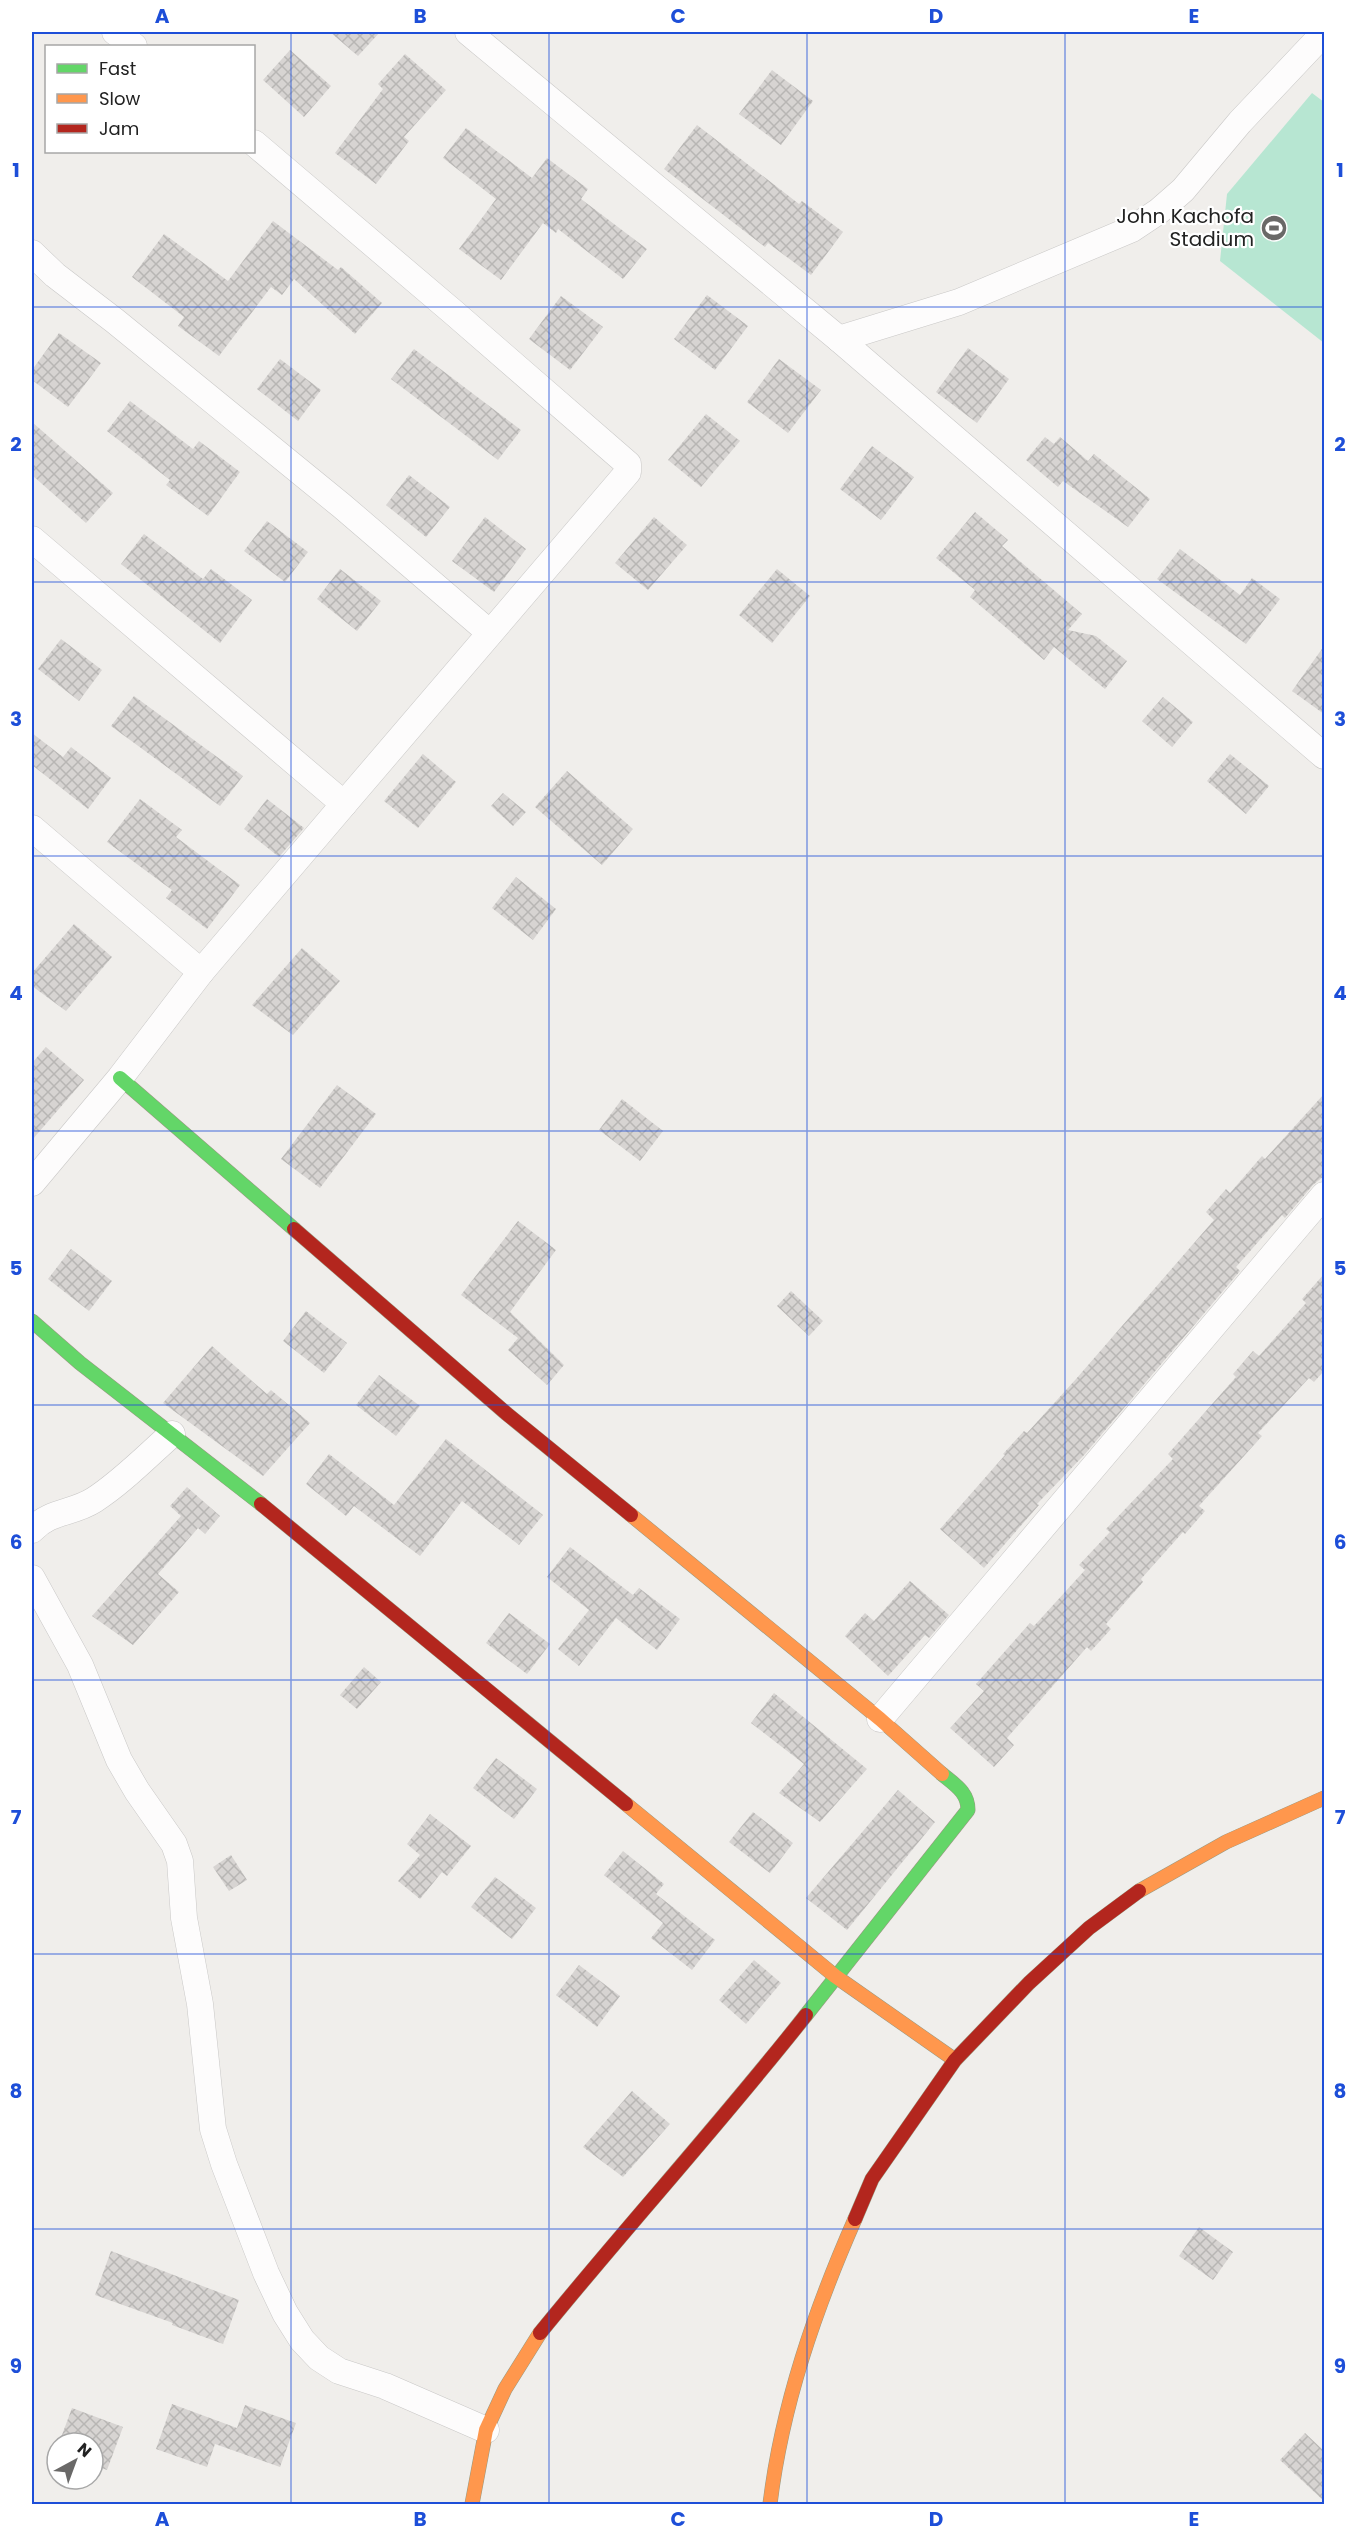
<svg xmlns="http://www.w3.org/2000/svg" width="1356" height="2536" viewBox="0 0 1356 2536" font-family="Poppins,sans-serif">
	<style>
		.pitch { fill: #b7e6d2 }
		.building { fill: url(#building-cross-hatch) }
		.lines { fill: none; stroke-linecap: round; stroke-linejoin: round }
		.street-casing { stroke: #c9c8c7; stroke-width: 27 }
		.fast-casing { stroke: #999a82; stroke-width: 15 }
		.slow-casing { stroke: #999a82; stroke-width: 15 }
		.jam-casing { stroke: #999a82; stroke-width: 15 }
		.street { stroke: #fdfcfc; stroke-width: 26 }
		.fast { stroke: #63d668; stroke-width: 14 }
		.slow { stroke: #ff974d; stroke-width: 14 }
		.jam { stroke: #b3261e; stroke-width: 14 }
		.grid { fill: none; stroke: #1d4ed8; stroke-width: 1.5; stroke-opacity: 0.55 }
		.labels { text-anchor: middle; stroke-width: 4.5; stroke-linejoin: round; paint-order: stroke }
		.poi-label { font-size: 20px; fill: #222; stroke: #fff; text-anchor: end }
		.neatline { fill: none; stroke: #1d4ed8; stroke-width: 2 }
		.grid-label { font-size: 20px; text-anchor: middle; font-weight: bold; fill: #1d4ed8 }
	</style>
	<defs>
		<pattern id="building-cross-hatch" width="8" height="8" patternUnits="userSpaceOnUse" patternTransform="scale(1.5)"><rect width="8" height="8" fill="#d7d4d2"/><path d="M0 0l8 8M0 8l8-8" fill="none" stroke="#b8b6b4"/></pattern>
	</defs>
	<rect width="100%" height="100%" fill="#f0eeeb"/>
	<polygon class="pitch" points="1312,93 1324,102 1324,343 1220,261 1227,194"/>
	<g class="building">
		<polygon points="330,32 380,32 358,56"/>
		<polygon points="290,50 331,86 304,117 263,80"/>
		<polygon points="405,54 446,90 404,137 409,141 376,184 335,153 383,89 378,84"/>
		<polygon points="772,70 813,101 781,145 739,114"/>
		<polygon points="697,125 799,204 802,201 843,232 811,275 768,243 765,247 664,169"/>
		<polygon points="466,128 532,178 547,158 588,189 581,199 647,249 623,279 558,229 556,233 543,223 501,280 459,249 496,199 443,158"/>
		<polygon points="273,221 338,270 341,267 382,303 355,334 294,279 282,295 271,287 219,356 178,326 184,317 132,277 164,234 228,281"/>
		<polygon points="707,295 748,326 715,370 674,339"/>
		<polygon points="561,296 603,327 570,370 529,339"/>
		<polygon points="59,333 101,363 68,407 32,380 32,370"/>
		<polygon points="968,348 1009,379 977,423 936,392"/>
		<polygon points="414,349 521,430 498,460 391,379"/>
		<polygon points="280,359 321,390 298,421 257,389"/>
		<polygon points="779,359 821,390 788,433 747,402"/>
		<polygon points="130,401 193,449 199,441 240,472 208,516 166,485 170,480 107,431"/>
		<polygon points="706,414 740,441 701,487 668,460"/>
		<polygon points="32,422 113,493 86,523 32,475"/>
		<polygon points="1045,437 1054,444 1060,437 1088,461 1094,454 1150,499 1128,527 1063,481 1058,487 1026,460"/>
		<polygon points="872,446 914,477 881,520 840,489"/>
		<polygon points="409,475 450,507 426,537 386,505"/>
		<polygon points="975,512 1008,540 1002,546 1082,614 1068,630 1096,636 1127,661 1105,689 1054,647 1044,660 970,597 975,590 936,558"/>
		<polygon points="485,517 526,549 494,592 452,561"/>
		<polygon points="654,517 687,545 648,590 615,563"/>
		<polygon points="267,521 308,552 285,582 244,551"/>
		<polygon points="144,534 203,579 211,569 252,600 220,643 121,564"/>
		<polygon points="1180,549 1240,595 1252,578 1280,599 1246,644 1157,579"/>
		<polygon points="340,569 381,601 357,631 317,599"/>
		<polygon points="777,569 810,596 772,643 739,615"/>
		<polygon points="61,639 102,670 79,701 38,669"/>
		<polygon points="1324,646 1324,714 1292,691"/>
		<polygon points="134,696 243,776 220,806 111,726"/>
		<polygon points="1163,697 1193,722 1172,747 1142,721"/>
		<polygon points="32,733 63,757 71,747 111,778 88,809 32,765"/>
		<polygon points="423,754 456,782 418,828 384,801"/>
		<polygon points="1230,754 1269,786 1246,814 1207,781"/>
		<polygon points="567,771 633,829 602,865 535,807"/>
		<polygon points="503,793 526,812 513,826 491,806"/>
		<polygon points="140,799 182,830 176,837 240,885 207,929 166,898 172,890 107,842"/>
		<polygon points="267,799 304,828 279,857 244,829"/>
		<polygon points="516,877 556,909 533,940 492,908"/>
		<polygon points="74,924 112,957 66,1011 32,986 32,973"/>
		<polygon points="302,948 340,981 293,1035 252,1005"/>
		<polygon points="46,1047 84,1080 32,1140 32,1063"/>
		<polygon points="337,1085 376,1114 320,1188 281,1159"/>
		<polygon points="1324,1094 1324,1176 1313,1185 1285,1218 1282,1215 1236,1267 1240,1271 1085,1454 1037,1504 1039,1505 984,1568 940,1529 1005,1455 1003,1454 1024,1431 1027,1433 1076,1379 1214,1220 1206,1212 1226,1189 1230,1193 1262,1156 1265,1159"/>
		<polygon points="622,1099 663,1131 640,1161 599,1130"/>
		<polygon points="518,1221 556,1250 510,1312 564,1365 547,1385 508,1350 518,1338 461,1295"/>
		<polygon points="71,1249 112,1281 89,1311 48,1279"/>
		<polygon points="1324,1274 1324,1371 1314,1382 1309,1378 1258,1433 1262,1436 1199,1506 1205,1511 1185,1534 1183,1532 1141,1579 1143,1582 1106,1624 1111,1629 1091,1651 1087,1647 1007,1738 1014,1745 994,1767 950,1728 984,1691 976,1684 1030,1623 1034,1626 1085,1570 1079,1565 1110,1532 1106,1529 1173,1459 1168,1454 1236,1377 1233,1374 1253,1351 1259,1356 1306,1303 1302,1299"/>
		<polygon points="791,1291 823,1321 809,1336 777,1306"/>
		<polygon points="306,1311 347,1343 324,1373 283,1341"/>
		<polygon points="212,1346 267,1394 271,1390 310,1423 263,1476 163,1403"/>
		<polygon points="379,1375 420,1406 396,1436 356,1405"/>
		<polygon points="446,1439 543,1515 519,1545 462,1501 420,1556 354,1506 346,1516 306,1484 329,1454 394,1505"/>
		<polygon points="187,1487 220,1516 205,1534 198,1528 158,1574 179,1592 133,1645 92,1616 181,1516 170,1506"/>
		<polygon points="570,1547 633,1595 639,1588 680,1619 657,1650 616,1618 579,1666 558,1649 589,1610 547,1577"/>
		<polygon points="910,1581 949,1615 929,1638 925,1635 888,1676 845,1636 865,1613 874,1621"/>
		<polygon points="509,1613 550,1644 527,1674 486,1643"/>
		<polygon points="364,1667 381,1682 357,1709 340,1695"/>
		<polygon points="774,1693 867,1769 820,1822 779,1793 804,1764 751,1723"/>
		<polygon points="496,1758 537,1789 514,1819 473,1788"/>
		<polygon points="898,1790 935,1822 847,1930 806,1898"/>
		<polygon points="753,1812 793,1843 770,1873 729,1842"/>
		<polygon points="430,1814 471,1846 447,1876 442,1872 420,1899 398,1881 420,1855 407,1844"/>
		<polygon points="623,1851 664,1884 656,1894 715,1940 692,1970 651,1938 663,1923 604,1875"/>
		<polygon points="231,1855 247,1880 229,1891 213,1867"/>
		<polygon points="495,1877 536,1908 512,1939 471,1907"/>
		<polygon points="754,1960 781,1983 746,2024 719,2000"/>
		<polygon points="579,1965 620,1996 597,2027 556,1995"/>
		<polygon points="632,2091 670,2124 623,2177 583,2147"/>
		<polygon points="1199,2227 1233,2252 1213,2280 1179,2256"/>
		<polygon points="111,2251 239,2300 223,2344 172,2325 173,2323 95,2295"/>
		<polygon points="172,2404 237,2428 245,2405 296,2423 280,2467 215,2444 207,2467 156,2449"/>
		<polygon points="72,2408 123,2427 107,2470 93,2465 93,2443 59,2443"/>
		<polygon points="1305,2433 1324,2451 1324,2501 1280,2460"/>
	</g>
	<g class="lines">
		<defs>
			<g id="street">
				<polyline points="115,32 134,46"/>
				<polyline points="468,32 839,339 1324,756"/>
				<polyline points="254,143 453,312 628,464 628,472 344,804"/>
				<polyline points="32,253 55,275 115,321 342,506 490,633"/>
				<polyline points="839,339 959,302 1132,229 1159,211 1183,190 1240,122 1324,33"/>
				<polyline points="32,539 344,804 201,972 120,1078 32,1183"/>
				<polyline points="32,828 201,972"/>
				<path d="M 32,1530 C 51,1510 72,1514 94,1500 C 122,1482 147,1456 172,1434"/>
				<polyline points="32,1578 80,1665 119,1760 137,1791 174,1844 180,1861 184,1918 200,2004 213,2129 224,2164 266,2273 285,2313 302,2340 319,2358 339,2371 385,2386 486,2430"/>
				<polyline points="880,1719 1324,1195"/>
			</g>
			<g id="fast">
				<polyline points="120,1078 294,1229"/>
				<polyline points="32,1321 80,1363 261,1504"/>
				<path d="M 806,2015 L 968,1810 C 968,1792 955,1785 942,1774"/>
			</g>
			<g id="slow">
				<polyline points="631,1515 880,1719 942,1774"/>
				<polyline points="626,1804 835,1976 955,2060"/>
				<polyline points="1139,1891 1226,1842 1324,1798"/>
				<polyline points="472,2504 486,2430 505,2389 540,2333"/>
				<path d="M 770,2504 C 782,2405 815,2310 855,2219"/>
			</g>
			<g id="jam">
				<polyline points="294,1229 507,1414 631,1515"/>
				<polyline points="261,1504 626,1804"/>
				<polyline points="855,2219 872,2179 955,2060 1029,1983 1089,1928 1139,1891"/>
				<path d="M 540,2333 C 627,2226 720,2124 806,2015"/>
			</g>
		</defs>
		<use href="#street" class="street-casing"/>
		<use href="#fast" class="fast-casing"/>
		<use href="#slow" class="slow-casing"/>
		<use href="#jam" class="jam-casing"/>
		<use href="#street" class="street"/>
		<use href="#fast" class="fast"/>
		<use href="#slow" class="slow"/>
		<use href="#jam" class="jam"/>
	</g>
	<path class="grid" d="M 291,32 L 291,2504M 549,32 L 549,2504M 807,32 L 807,2504M 1065,32 L 1065,2504M 32,307 L 1324,307M 32,582 L 1324,582M 32,856 L 1324,856M 32,1131 L 1324,1131M 32,1405 L 1324,1405M 32,1680 L 1324,1680M 32,1954 L 1324,1954M 32,2229 L 1324,2229"/>
	<defs>
		<symbol id="stadium-disc" viewBox="-11 -11 22 22"><circle r="9.5" fill="#6a6968" stroke="#fff"/><path d="M0-5a6.5 5 0 1 0 0 10a6.5 5 0 1 0 0-10ZM-3.5-1.8h7v3.6h-7Z" fill="#fff"/></symbol>
	</defs>
	<g fill-rule="evenodd">
		<use href="#stadium-disc" x="1259" y="213" width="30" height="30"/>
	</g>
	<g class="labels">
		<g class="poi-label">
			<text x="1254" y="223">John Kachofa<tspan x="1254" dy="23">Stadium</tspan></text>
		</g>
	</g>
	<rect width="1356" height="2536" fill="none" stroke="#ffffff" stroke-width="66"/>
	<rect x="45" y="45" width="210" height="108" fill="#ffffff" stroke="#a7a7a7" stroke-width="1.5"/>
	<rect x="57" y="64" width="30" height="9" fill="#63d668" stroke="#a7a7a7" stroke-width="1.5"/>
	<text x="99" y="75" font-size="18" fill="#222222">Fast</text>
	<rect x="57" y="94" width="30" height="9" fill="#ff974d" stroke="#a7a7a7" stroke-width="1.5"/>
	<text x="99" y="105" font-size="18" fill="#222222">Slow</text>
	<rect x="57" y="124" width="30" height="9" fill="#b3261e" stroke="#a7a7a7" stroke-width="1.5"/>
	<text x="99" y="135" font-size="18" fill="#222222">Jam</text>
	<g transform="translate(75 2461) rotate(41)"><circle r="28" fill="#ffffff" stroke="#a7a7a7" stroke-width="1.5"/>
	<path d="M0-4.5L10 22L0 15L-10 22Z" fill="#6a6968"/>
	<text y="-9" font-size="16" font-weight="bold" text-anchor="middle" fill="#222222">N</text>
	</g>
	<rect x="33" y="33" width="1290" height="2470" class="neatline"/>
	<g class="grid-label">
		<text x="162" y="23">A</text>
		<text x="420" y="23">B</text>
		<text x="678" y="23">C</text>
		<text x="936" y="23">D</text>
		<text x="1194" y="23">E</text>
		<text x="16" y="177">1</text>
		<text x="1340" y="177">1</text>
		<text x="16" y="451">2</text>
		<text x="1340" y="451">2</text>
		<text x="16" y="726">3</text>
		<text x="1340" y="726">3</text>
		<text x="16" y="1000">4</text>
		<text x="1340" y="1000">4</text>
		<text x="16" y="1275">5</text>
		<text x="1340" y="1275">5</text>
		<text x="16" y="1549">6</text>
		<text x="1340" y="1549">6</text>
		<text x="16" y="1824">7</text>
		<text x="1340" y="1824">7</text>
		<text x="16" y="2098">8</text>
		<text x="1340" y="2098">8</text>
		<text x="16" y="2373">9</text>
		<text x="1340" y="2373">9</text>
		<text x="162" y="2526">A</text>
		<text x="420" y="2526">B</text>
		<text x="678" y="2526">C</text>
		<text x="936" y="2526">D</text>
		<text x="1194" y="2526">E</text>
	</g>
</svg>
